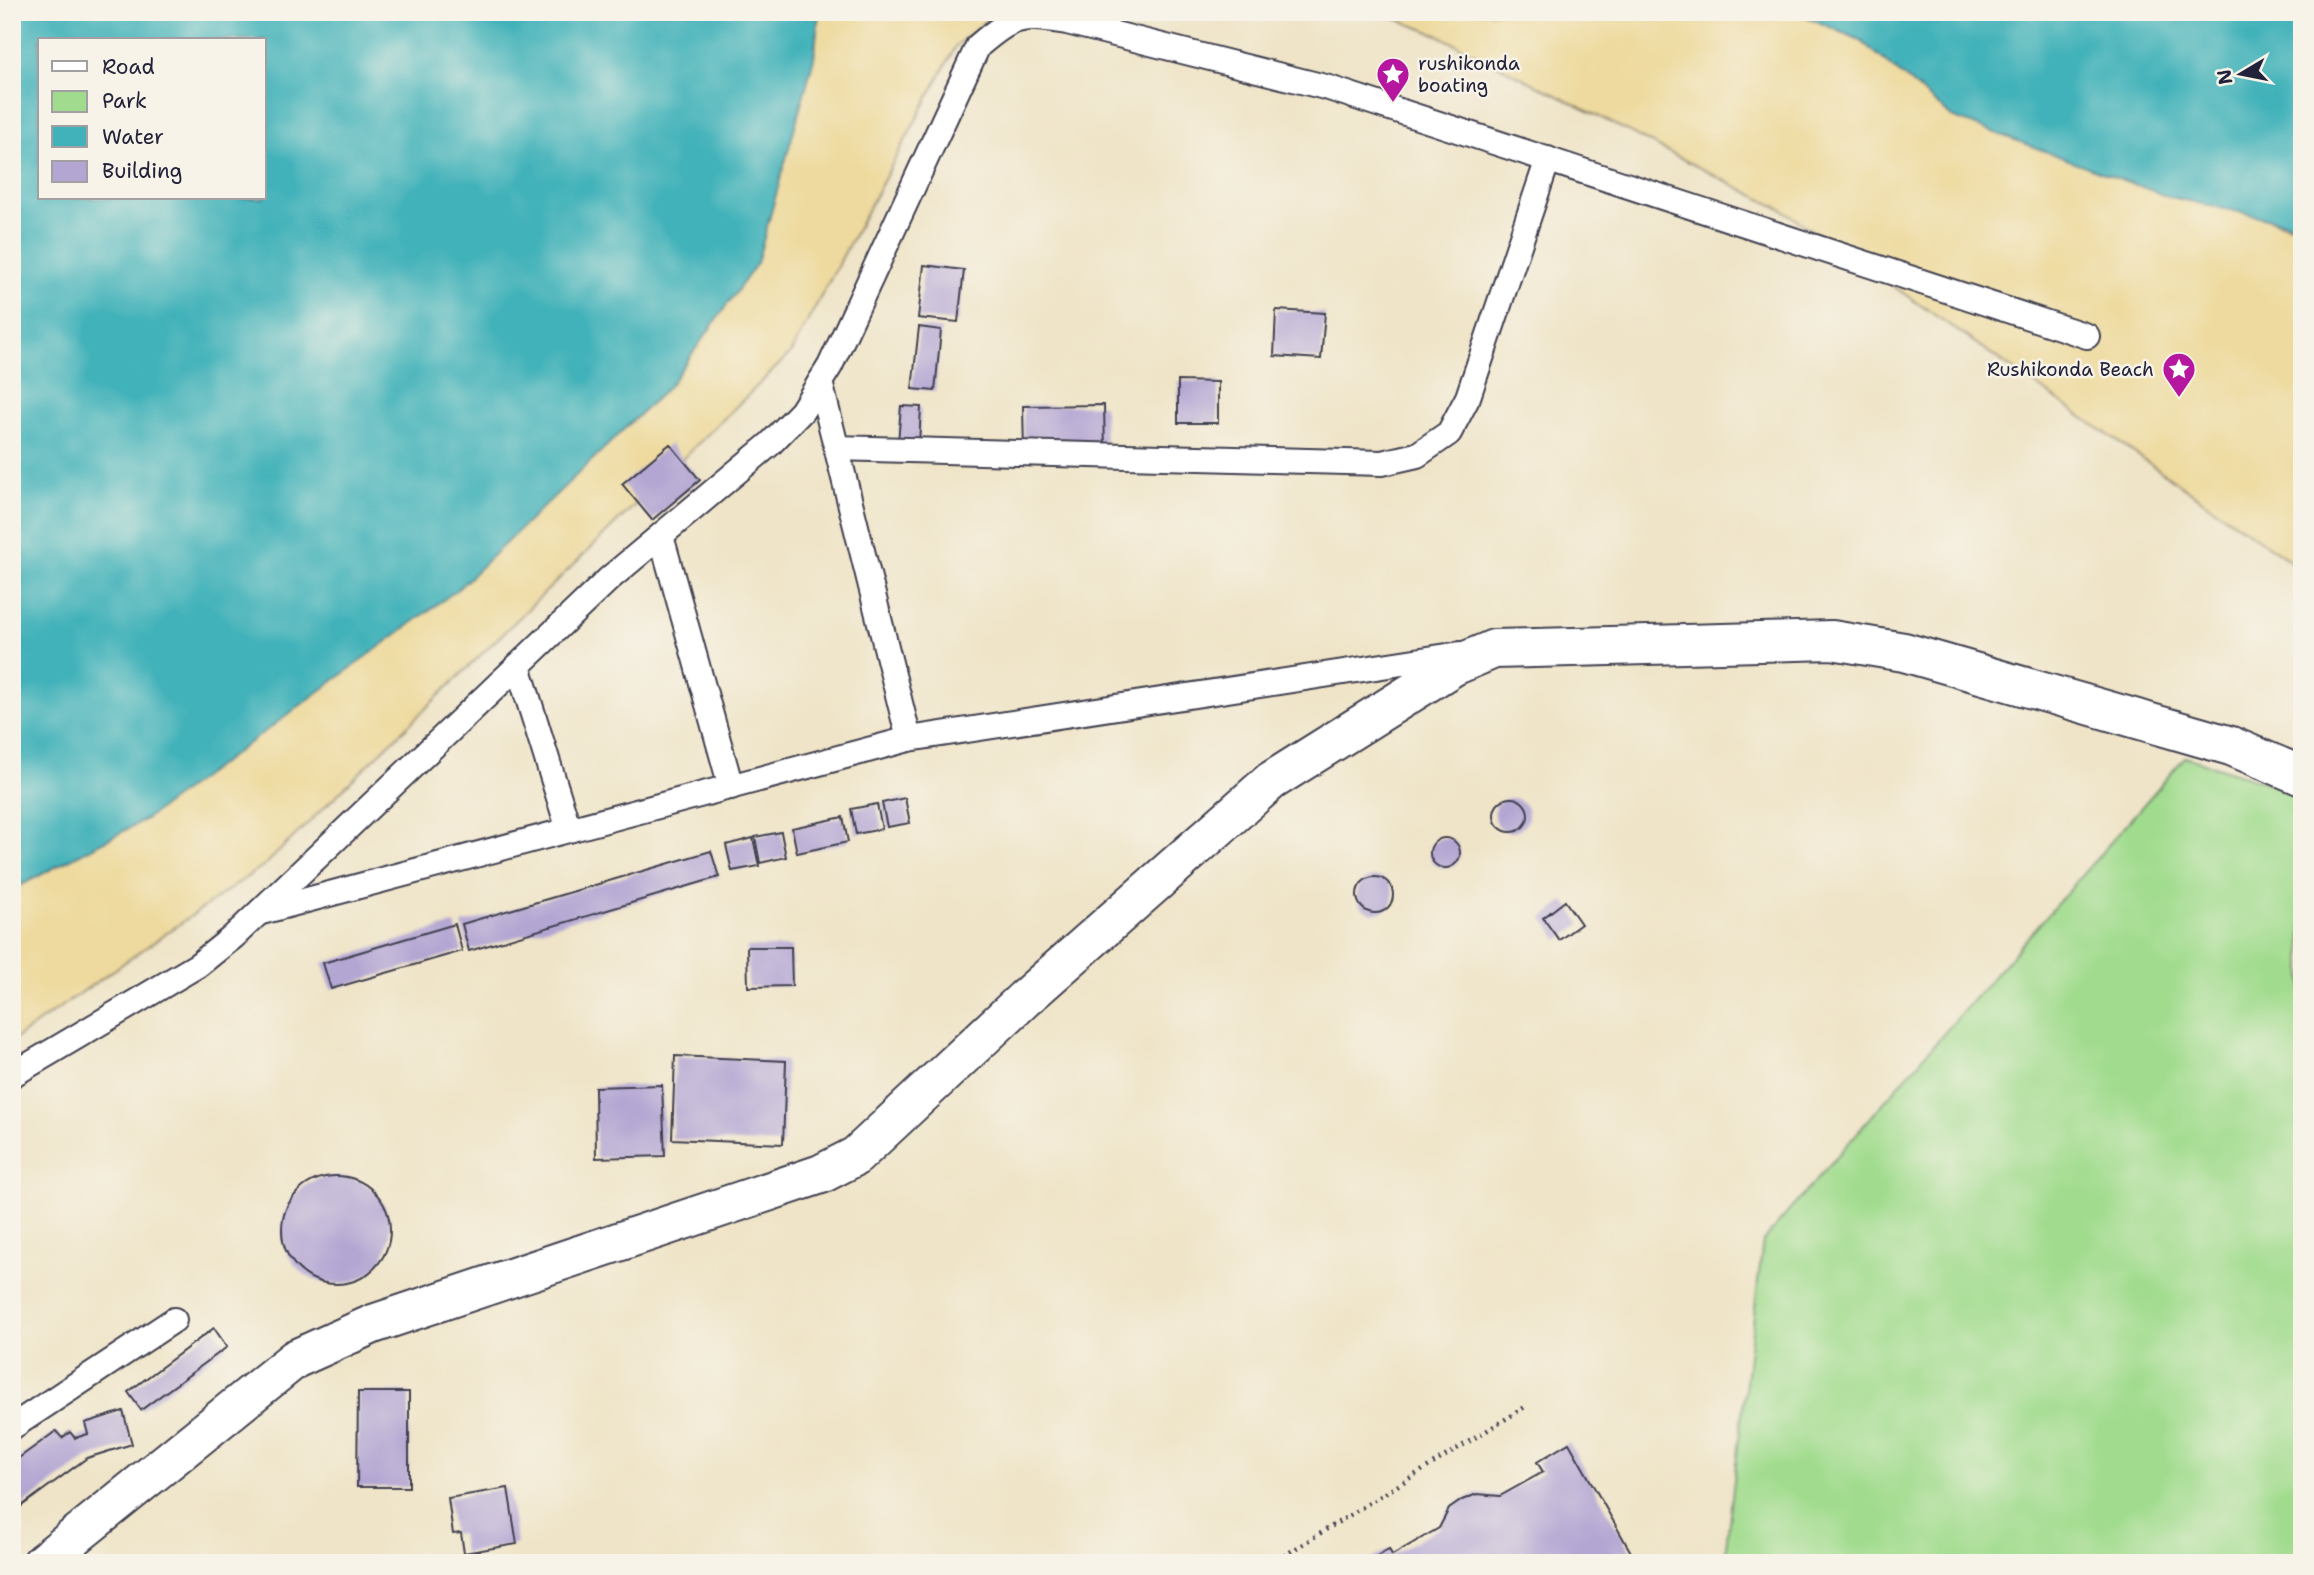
<svg xmlns="http://www.w3.org/2000/svg" width="2314" height="1575" viewBox="0 0 2314 1575" font-family="'Shantell Sans',sans-serif">
	<style>
		.green { fill: #a1dc8e; stroke: #627f64; stroke-width: 2 }
		.sand { fill: #eeda9e; stroke: #887e6c; stroke-width: 2 }
		.water { fill: #42b2ba; stroke: #326a7a; stroke-width: 2; fill-rule: evenodd }
		.building { fill: #b3a6d3 }
		.lines { fill: none; stroke-linecap: round; stroke-linejoin: round }
		.service-casing { stroke: #413f50; stroke-width: 28 }
		.tertiary-casing { stroke: #413f50; stroke-width: 42 }
		.path { stroke: #413f50; stroke-width: 4.5; stroke-dasharray: 2 5; stroke-linecap: butt }
		.service { stroke: #fff; stroke-width: 24 }
		.tertiary { stroke: #fff; stroke-width: 38 }
		.labels { text-anchor: middle; stroke-width: 5; stroke-linejoin: round; paint-order: stroke }
		.poi-label { font-size: 19px; fill: #22223b; stroke: #f7f3e8; text-anchor: start }
	</style>
	<rect width="100%" height="100%" fill="#f7f3e8"/>
	<filter id="ink" filterUnits="userSpaceOnUse"><feTurbulence type="fractalNoise" baseFrequency=".0143" numOctaves="2"/><feDisplacementMap in="SourceGraphic" scale="14" xChannelSelector="R" yChannelSelector="G"/><feConvolveMatrix kernelMatrix="1 2 1 2 8 2 1 2 1" color-interpolation-filters="sRGB"/></filter>
	<filter id="wash" filterUnits="userSpaceOnUse"><feTurbulence type="fractalNoise" baseFrequency=".00686" numOctaves="4" result="noise"/><feDisplacementMap in="SourceGraphic" scale="28" xChannelSelector="R" yChannelSelector="G"/><feGaussianBlur stdDeviation="1.57" result="paint"/><feColorMatrix in="noise" values="0 0 0 0 0 0 0 0 0 0 0 0 0 0 0 0 0 1.4 0 .05"/><feComposite in="paint" operator="in"/></filter>
	<g filter="url(#wash)">
		<rect width="100%" height="100%" fill="#efe4c7"/>
		<polygon class="green" points="2185,757 2302,794 2302,1563 1724,1563 1763,1241"/>
		<g class="sand">
			<polygon points="819,12 996,12 956,46 790,354 267,863 12,1041 12,890 146,819 814,58"/>
			<polygon points="1378,12 1795,12 1860,40 1952,117 2302,230 2302,569 1783,210 1438,35"/>
		</g>
		<g class="water">
			<path d="M 12,12 L 819,12 L 814,58 L 757,263 L 669,386 L 458,589 L 146,819 L 12,890 ZM 40,40 L 264,40 L 264,198 L 40,198 Z"/>
			<polygon points="1795,12 2302,12 2302,230 2285,222 2166,196 1952,117 1860,40"/>
		</g>
		<g id="blocks">
			<g class="building">
				<polygon points="924,265 964,270 958,322 918,318"/>
				<polygon points="1276,310 1325,313 1321,359 1274,356"/>
				<polygon points="919,327 941,330 935,391 912,389"/>
				<polygon points="1178,381 1218,382 1218,423 1178,423"/>
				<polygon points="1104,405 1105,450 1024,452 1023,406"/>
				<polygon points="901,406 921,407 919,445 898,443"/>
				<polygon points="670,444 700,480 652,520 622,484"/>
				<polygon points="905,798 910,823 887,827 882,803"/>
				<circle cx="1511" cy="815" r="17"/>
				<polygon points="877,804 882,829 856,834 851,809"/>
				<polygon points="843,817 848,842 797,853 792,828"/>
				<polygon points="781,832 786,857 760,863 755,837"/>
				<polygon points="753,838 759,866 732,871 726,845"/>
				<circle cx="1445" cy="853" r="15"/>
				<polygon points="711,851 719,877 469,951 462,924"/>
				<circle cx="1375" cy="895" r="18"/>
				<polygon points="1565,901 1581,924 1559,940 1543,918"/>
				<polygon points="455,924 462,951 331,989 323,963"/>
				<polygon points="747,947 791,947 792,986 748,987"/>
				<polygon points="675,1056 786,1061 783,1144 672,1139"/>
				<polygon points="662,1085 665,1156 596,1158 595,1087"/>
				<circle cx="336" cy="1230" r="54"/>
				<polygon points="214,1328 227,1347 141,1410 128,1392"/>
				<polygon points="358,1392 409,1392 409,1487 357,1487"/>
				<polygon points="123,1411 132,1444 87,1458 12,1513 12,1463 56,1431 62,1438 70,1432 75,1438 88,1434 85,1423"/>
				<polygon points="1569,1443 1637,1563 1372,1563 1370,1560 1389,1549 1392,1555 1439,1528 1449,1509 1462,1500 1477,1494 1500,1496 1543,1472 1537,1462"/>
				<polygon points="508,1488 517,1544 464,1553 461,1533 453,1534 448,1498"/>
			</g>
		</g>
	</g>
	<g filter="url(#ink)">
		<use href="#blocks" fill-opacity="0" stroke="#413f50" stroke-width="2"/>
		<g class="lines">
			<defs>
				<g id="service">
					<polyline points="820,382 909,739"/>
					<polyline points="836,448 1382,463 1417,455 1449,433 1468,397 1548,159"/>
					<polyline points="661,536 731,787"/>
					<polyline points="518,666 569,830"/>
					<polyline points="262,912 909,739 1460,654"/>
					<path d="M 12,1075 L 198,965 L 233,937 L 610,578 L 770,444 L 802,411 L 830,366 L 978,46 C 1013,16 1022,14 1067,22 L 1329,88 L 2087,336"/>
					<polyline points="12,1427 174,1320"/>
				</g>
				<polyline id="tertiary" points="42,1563 295,1359 373,1324 821,1174 856,1156 1024,999 1271,781 1454,666 1494,649 1832,640 1904,652 2231,746 2302,776"/>
			</defs>
			<use href="#service" class="service-casing"/>
			<use href="#tertiary" class="tertiary-casing"/>
			<polyline class="path" points="1272,1563 1525,1407"/>
			<use href="#service" class="service"/>
			<use href="#tertiary" class="tertiary"/>
		</g>
	</g>
	<defs>
		<symbol id="sight-pin" viewBox="-11 -11 22 30"><path d="M0 17L-7.5 6A9.5 9.5 0 1 1 7.5 6Z" fill="#b5179e" stroke="#f7f3e8"/><path d="M0-6L1.8-2.2L6-1.7L2.9 1.2L3.7 5.4L0 3.3L-3.7 5.4L-2.9 1.2L-6-1.7L-1.8-2.2Z" fill="#fff"/></symbol>
	</defs>
	<g fill-rule="evenodd">
		<use href="#sight-pin" x="1374" y="55" width="38" height="52"/>
		<use href="#sight-pin" x="2160" y="350" width="38" height="52"/>
	</g>
	<g class="labels">
		<g class="poi-label">
			<text x="1418" y="70">rushikonda<tspan x="1418" dy="22">boating</tspan></text>
			<text x="2154" y="376" text-anchor="end">Rushikonda Beach</text>
		</g>
	</g>
	<rect width="2314" height="1575" fill="none" stroke="#f7f3e8" stroke-width="42"/>
	<rect x="38" y="38" width="228" height="161" fill="#f7f3e8" stroke="#a29fa3" stroke-width="2"/>
	<rect x="52" y="61" width="35" height="10" fill="#ffffff" stroke="#a29fa3" stroke-width="2"/>
	<text x="102" y="74" font-size="21" fill="#22223b">Road</text>
	<rect x="52" y="91" width="35" height="21" fill="#a1dc8e" stroke="#a29fa3" stroke-width="2"/>
	<text x="102" y="108" font-size="21" fill="#22223b">Park</text>
	<rect x="52" y="126" width="35" height="21" fill="#42b2ba" stroke="#a29fa3" stroke-width="2"/>
	<text x="102" y="144" font-size="21" fill="#22223b">Water</text>
	<rect x="52" y="161" width="35" height="21" fill="#b3a6d3" stroke="#a29fa3" stroke-width="2"/>
	<text x="102" y="178" font-size="21" fill="#22223b">Building</text>
	<g transform="translate(2241 74) rotate(260)" stroke="#f7f3e8" stroke-width="5" paint-order="stroke">
	<path d="M0-5L12 26L0 18L-12 26Z" fill="#22223b"/>
	<text y="-10" font-size="19" font-weight="bold" text-anchor="middle" fill="#22223b">N</text>
	</g>
</svg>
